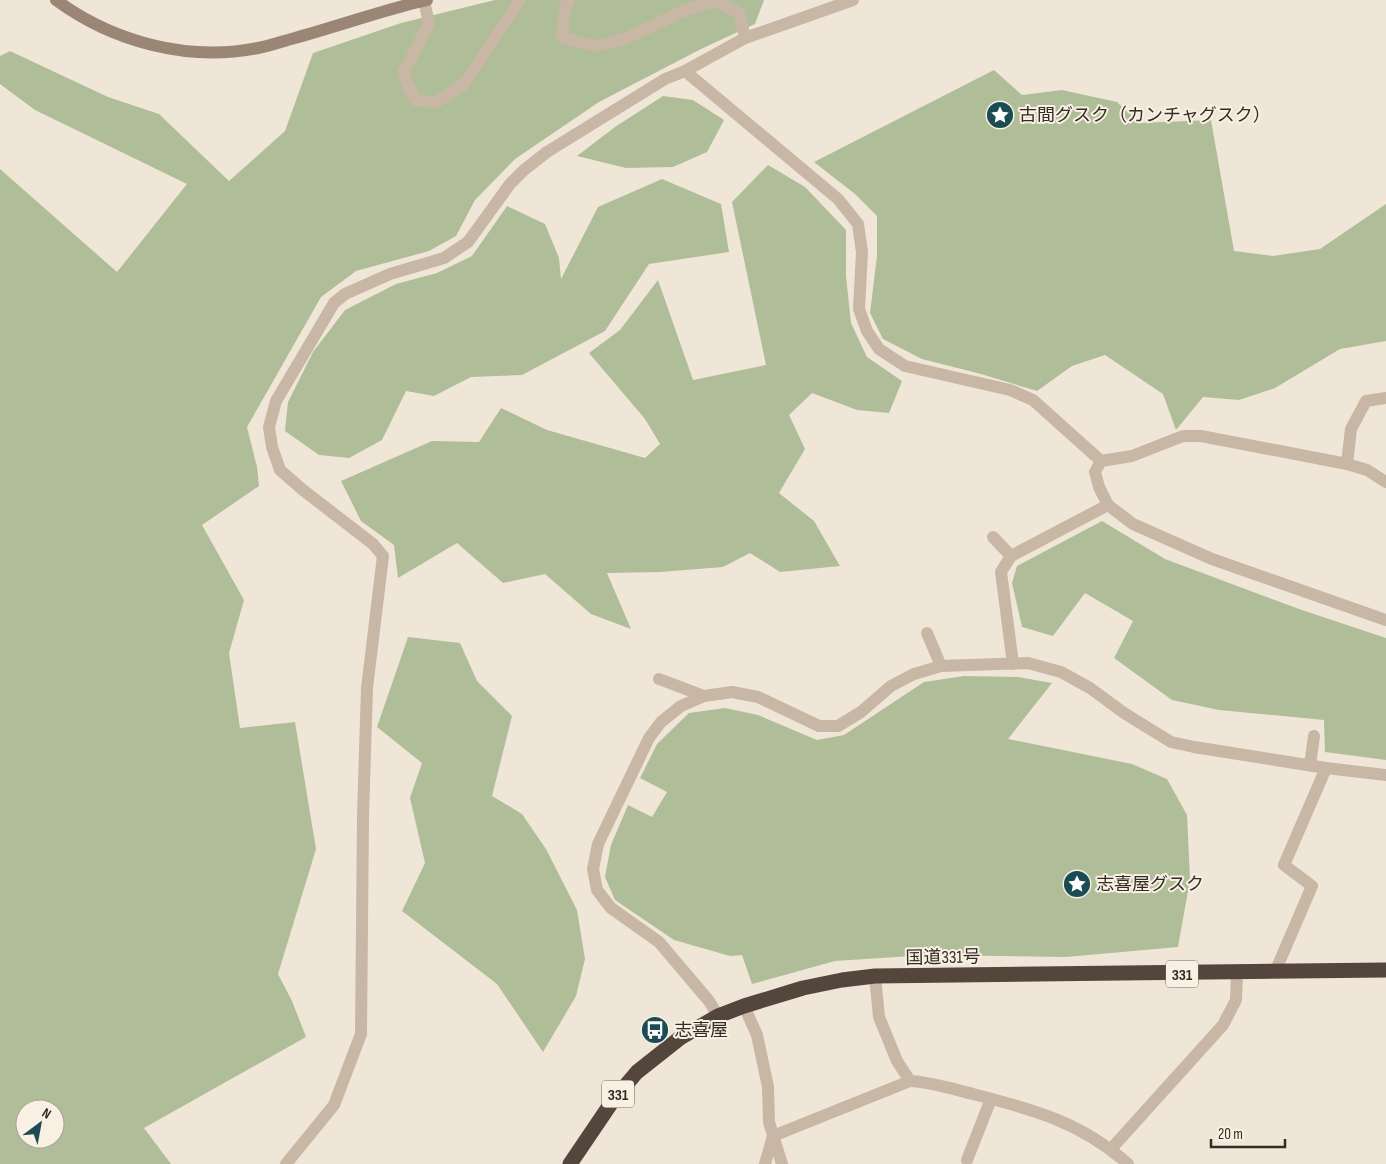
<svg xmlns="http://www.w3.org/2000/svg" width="1386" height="1164" viewBox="0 0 1386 1164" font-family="'Sofia Sans Condensed','Noto Sans JP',sans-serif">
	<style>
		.green { fill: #afbe98; fill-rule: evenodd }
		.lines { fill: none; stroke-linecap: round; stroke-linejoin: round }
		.lane { stroke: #c7b7a4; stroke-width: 12 }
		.street { stroke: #c7b7a4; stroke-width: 12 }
		.secondary { stroke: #9b8676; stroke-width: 12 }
		.highway { stroke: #54453d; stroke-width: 15 }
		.labels { text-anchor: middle; stroke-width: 4; stroke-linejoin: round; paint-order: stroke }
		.shield { fill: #f8f0e3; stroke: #6e665e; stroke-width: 1 }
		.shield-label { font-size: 16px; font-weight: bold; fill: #332b25 }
		.poi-label { font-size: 18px; fill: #332b25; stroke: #f8f0e3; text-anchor: start }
		.street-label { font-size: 18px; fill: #332b25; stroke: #f8f0e3 }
	</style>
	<rect width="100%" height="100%" fill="#f0e6d7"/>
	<g class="green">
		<path d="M 495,0 L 764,0 L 755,24 L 701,49 L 599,102 L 515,159 L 475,200 L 456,236 L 429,251 L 356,271 L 321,297 L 247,427 L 257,467 L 259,486 L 202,525 L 244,600 L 229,653 L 240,728 L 295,722 L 316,849 L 278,974 L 292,1001 L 306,1037 L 144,1128 L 171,1164 L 0,1164 L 0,169 L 117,272 L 187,184 L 35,110 L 0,84 L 0,56 L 10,51 L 108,97 L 159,114 L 229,181 L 285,131 L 313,53 L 401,23 ZM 25,1109 L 55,1109 L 55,1139 L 25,1139 Z"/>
		<polygon points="994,70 1022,95 1062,90 1117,102 1140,123 1211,120 1234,251 1273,256 1320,249 1386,204 1386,341 1340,349 1275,388 1239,400 1203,397 1176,430 1163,394 1105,355 1072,366 1037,391 981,374 922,359 883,339 870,313 877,256 877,216 855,194 814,162"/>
		<polygon points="663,96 693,100 724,120 707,152 673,167 626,168 577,156 615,127"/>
		<polygon points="768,165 805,187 846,230 846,276 851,323 867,357 902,381 889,413 857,410 812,393 789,415 805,449 779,493 814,521 840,566 780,572 750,553 723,567 660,572 607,573 631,629 591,614 545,574 503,583 457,543 398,578 394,545 361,521 341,481 432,441 479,442 501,408 547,430 645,458 660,444 645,419 589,353 620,330 658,280 693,380 766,365 732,202"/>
		<polygon points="662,179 721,204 729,252 649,264 605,331 522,375 471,377 434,396 406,391 382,440 349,458 319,455 285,431 288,402 313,352 345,310 396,284 437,273 472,256 507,206 545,224 559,258 561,279 598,207"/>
		<polygon points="1102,521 1165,559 1299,609 1386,638 1386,760 1325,752 1324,720 1219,710 1172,700 1114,658 1133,621 1085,593 1053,636 1022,627 1012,583 1017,566"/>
		<polygon points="408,637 460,643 477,681 512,716 492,796 522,814 546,849 577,910 585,959 576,996 543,1052 497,984 402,911 425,863 410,798 422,763 377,727"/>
		<polygon points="964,676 1018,677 1052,683 1008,739 1132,764 1167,779 1187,815 1190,880 1178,947 1066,957 927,955 835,961 752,984 742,955 730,956 674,940 615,900 605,877 611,845 628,805 652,817 667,792 640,778 657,744 689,713 725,708 758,715 817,740 844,735 924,682"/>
	</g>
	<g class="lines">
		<g class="lane">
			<polyline points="927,633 941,666"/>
			<polyline points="659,679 704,696"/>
			<polyline points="1310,765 1314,736"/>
			<polyline points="967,1160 991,1099"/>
		</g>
		<g class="street">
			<polyline points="569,0 565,7 562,37 595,46 625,39 681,12 715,1 739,13 745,38"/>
			<polyline points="424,1 429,23 403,74 415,100 435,103 464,84 520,0"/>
			<polyline points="685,71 838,199 858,224 862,252 859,309 867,331 879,349 905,366 1010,390 1033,400 1101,461"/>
			<polyline points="1347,464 1351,429 1366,401 1386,398"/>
			<polyline points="1386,482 1367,470 1347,464 1201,436 1183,436 1132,456 1101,461 1095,472 1099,487 1108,505 1133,524 1212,559 1386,620"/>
			<polyline points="993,537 1011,556"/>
			<polyline points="1013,664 1001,572 1011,556 1108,505"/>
			<polyline points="1275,972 1312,886 1284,865 1326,768"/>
			<path d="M 875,976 L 879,1017 L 897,1061 L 910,1081 C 932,1082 952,1089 973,1094 C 1032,1109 1081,1122 1128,1164"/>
			<polyline points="744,1006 757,1035 768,1087 769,1122 782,1164"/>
			<polyline points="718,1016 709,1001 659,942 611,908 597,890 593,869 598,844 649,738 661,722 681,706 704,696 732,692 758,697 819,726 838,726 861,712 891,686 914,674 941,666 1028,663 1061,672 1090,688 1124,713 1171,742 1194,747 1326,768 1386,775"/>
			<polyline points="1111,1149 1223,1025 1236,1000 1237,973"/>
			<polyline points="286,1164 334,1105 361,1034 363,816 367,688 383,556 373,544 303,490 280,470 272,447 269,427 276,401 334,303 345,294 390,274 444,258 468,242 510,184 524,170 547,152 665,79 685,71 745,38 853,0"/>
			<polyline points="765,1164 773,1136 910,1081"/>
		</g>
		<path class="secondary" d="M 56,0 C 113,42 188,62 258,48 C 270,46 283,41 295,38 C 339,26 383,10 427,0"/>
		<polyline class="highway" points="570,1164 614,1099 637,1072 680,1038 718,1016 744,1006 803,988 842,980 875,976 1386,970"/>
	</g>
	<defs>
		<symbol id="sight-disc" viewBox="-11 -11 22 22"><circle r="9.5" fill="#1c4c53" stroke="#f8f0e3"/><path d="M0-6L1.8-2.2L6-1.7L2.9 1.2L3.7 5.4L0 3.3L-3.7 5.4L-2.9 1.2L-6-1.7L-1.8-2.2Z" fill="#fff"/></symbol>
		<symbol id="bus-disc" viewBox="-11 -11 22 22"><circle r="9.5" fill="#1c4c53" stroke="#f8f0e3"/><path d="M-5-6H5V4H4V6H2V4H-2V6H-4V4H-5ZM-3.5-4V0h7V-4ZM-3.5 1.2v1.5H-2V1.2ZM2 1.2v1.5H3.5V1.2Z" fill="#fff"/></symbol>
	</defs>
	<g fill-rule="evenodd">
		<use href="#sight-disc" x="984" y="99" width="32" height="32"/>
		<use href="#sight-disc" x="1061" y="868" width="32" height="32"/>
		<use href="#bus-disc" x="639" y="1014" width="32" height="32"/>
	</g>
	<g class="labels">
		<g class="shield">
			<rect x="1166" y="960.5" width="32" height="27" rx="4"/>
			<rect x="602" y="1080.5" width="32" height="27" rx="4"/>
		</g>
		<g class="shield-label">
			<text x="1182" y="980">331</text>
			<text x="618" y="1100">331</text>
		</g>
		<g class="poi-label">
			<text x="1019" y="121">古間グスク（カンチャグスク）</text>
			<text x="1096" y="890">志喜屋グスク</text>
			<text x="674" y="1036">志喜屋</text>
		</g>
		<g class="street-label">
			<text transform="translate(943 957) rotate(-1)" y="6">国道331号</text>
		</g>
	</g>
	<g transform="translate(40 1124) rotate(32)"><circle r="24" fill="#f8f0e3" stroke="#a9a197"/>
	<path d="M0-4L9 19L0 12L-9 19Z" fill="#1c4c53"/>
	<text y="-8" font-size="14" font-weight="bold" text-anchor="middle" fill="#332b25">N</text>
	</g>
	<path d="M1211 1139v8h74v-8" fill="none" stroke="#332b25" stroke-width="2.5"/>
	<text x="1218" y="1139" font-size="15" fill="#332b25" stroke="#f8f0e3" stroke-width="4" paint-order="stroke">20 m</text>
</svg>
